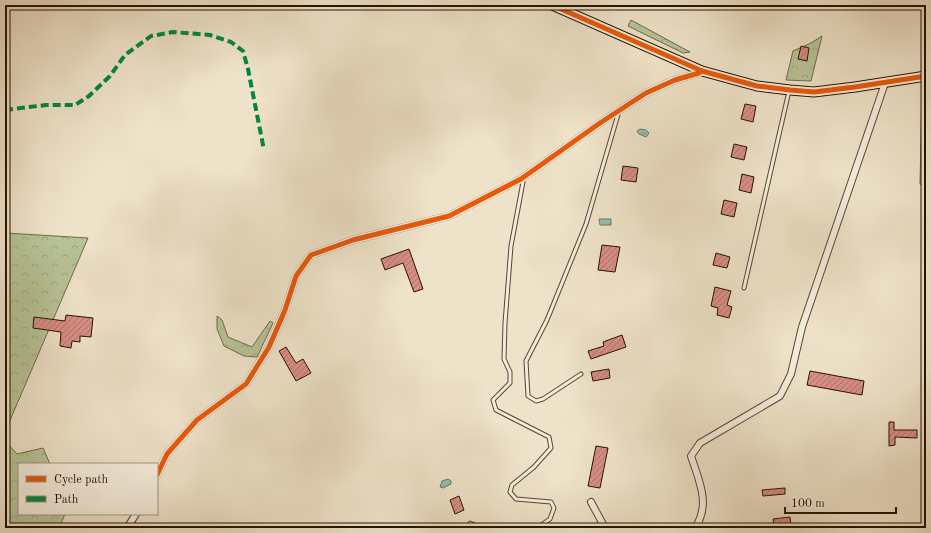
<svg xmlns="http://www.w3.org/2000/svg" width="931" height="533" viewBox="0 0 931 533" font-family="'Old Standard TT',serif">
	<style>
		.forest { fill: url(#forest-crowns); stroke: #6e6b4c }
		.water { fill: url(#water-waves); stroke: #6a7a6b }
		.building { fill: url(#building-hatch); stroke: #241300 }
		.lines { fill: none; stroke-linecap: round; stroke-linejoin: round }
		.lane-casing { stroke: #564732; stroke-width: 5 }
		.street-casing { stroke: #564732; stroke-width: 8 }
		.secondary-casing { stroke: #241300; stroke-width: 11 }
		.lane { stroke: #f4ecdb; stroke-width: 3 }
		.street { stroke: #f4ecdb; stroke-width: 6 }
		.secondary { stroke: #f4ecdb; stroke-width: 9 }
		.quiet { stroke: #00873e; stroke-width: 4; stroke-dasharray: 8 4; stroke-linecap: butt }
		.cycleway-casing { stroke: #f4ecdb; stroke-width: 8 }
		.cycleway { stroke: #e8590c; stroke-width: 5 }
	</style>
	<defs>
		<pattern id="forest-crowns" width="20" height="18" patternUnits="userSpaceOnUse"><rect width="20" height="18" fill="#b7c397"/><path d="M2 6a3 3 0 1 1 6 0M12 15a3 3 0 1 1 6 0" fill="none" stroke="#9da780"/></pattern>
		<pattern id="water-waves" width="16" height="10" patternUnits="userSpaceOnUse"><rect width="16" height="10" fill="#99beb3"/><path d="M0 5q4-4 8 0t8 0" fill="none" stroke="#84a298"/></pattern>
		<pattern id="building-hatch" width="6" height="6" patternUnits="userSpaceOnUse"><rect width="6" height="6" fill="#d88e85"/><path d="M-1 1l2-2M0 6l6-6M5 7l2-2" fill="none" stroke="#af736a"/></pattern>
	</defs>
	<rect width="100%" height="100%" fill="#eee2c8"/>
	<filter id="stains"><feTurbulence type="fractalNoise" baseFrequency=".005" numOctaves="4"/><feColorMatrix values="0 0 0 0 .2 0 0 0 0 .09 0 0 0 0 .02 0 0 0 .5 -.17"/></filter>
	<radialGradient id="worn" r=".72"><stop offset=".6" stop-color="#630" stop-opacity="0"/><stop offset="1" stop-color="#630" stop-opacity=".3"/></radialGradient>
	<g class="forest">
		<polygon points="631,20 690,52 683,53 628,26"/>
		<polygon points="822,36 811,81 786,80 793,51 811,43"/>
		<polygon points="922,90 926,92 926,187 920,184"/>
		<polygon points="5,233 88,238 5,432"/>
		<polygon points="217,316 222,320 228,337 252,347 270,321 273,323 257,357 244,356 224,346 217,329"/>
		<polygon points="5,441 17,454 43,448 50,464 19,464 19,514 65,514 59,528 5,528"/>
	</g>
	<g class="water">
		<polygon points="640,129 646,130 649,133 646,137 639,134 637,131"/>
		<polygon points="599,219 611,219 611,225 600,225"/>
		<polygon points="448,479 451,481 451,484 443,488 440,487 442,481"/>
	</g>
	<g class="building">
		<polygon points="801,46 809,48 807,61 798,59"/>
		<polygon points="745,104 756,106 753,122 741,119"/>
		<polygon points="734,144 747,147 744,160 731,157"/>
		<polygon points="623,166 638,168 636,182 621,180"/>
		<polygon points="742,174 754,177 751,193 739,190"/>
		<polygon points="724,200 737,203 734,217 721,214"/>
		<polygon points="602,245 620,247 615,272 598,270"/>
		<polygon points="409,249 423,289 414,292 403,263 385,270 381,259"/>
		<polygon points="716,253 730,257 727,268 713,265"/>
		<polygon points="715,287 731,291 727,305 732,307 729,318 717,315 718,308 711,306"/>
		<polygon points="66,315 93,318 91,337 80,336 80,342 72,341 71,348 60,346 61,332 33,328 34,317 65,321"/>
		<polygon points="622,335 626,347 591,359 588,351 604,346 603,342"/>
		<polygon points="286,347 296,363 303,359 311,373 296,381 279,351"/>
		<polygon points="609,369 610,378 593,381 591,372"/>
		<polygon points="810,371 864,381 862,395 807,385"/>
		<polygon points="889,422 894,422 894,430 917,430 917,438 895,437 895,445 889,446"/>
		<polygon points="596,446 608,448 600,488 588,486"/>
		<polygon points="785,488 785,494 763,496 762,490"/>
		<polygon points="459,496 464,510 455,514 450,500"/>
		<polygon points="790,517 791,525 774,526 773,519"/>
	</g>
	<g class="lines">
		<defs>
			<g id="lane">
				<polyline points="521,179 523,182 511,246 505,323 504,359 510,372 510,383 493,400 496,410 549,437 551,448 534,467 512,485 510,492 516,499 551,502 554,508 550,519 537,528"/>
				<polyline points="744,288 789,91"/>
				<polyline points="581,374 543,399 536,401 528,396 526,361 547,320 586,224 619,111"/>
				<polyline points="470,523 481,528"/>
			</g>
			<g id="street">
				<polyline points="925,439 926,438"/>
				<polyline points="157,475 167,454 197,420 246,384 269,347 285,310 296,276 311,255 353,240 449,216 521,179 600,123 646,93 675,80 699,73 702,71"/>
				<polyline points="591,502 605,528"/>
				<polyline points="127,528 136,514"/>
				<path d="M 695,528 C 711,504 699,481 691,456 L 700,443 L 780,396 L 791,374 L 802,327 L 885,83"/>
			</g>
			<polyline id="secondary" points="552,5 702,71 757,86 790,90 814,92 855,87 926,76"/>
		</defs>
		<use href="#lane" class="lane-casing"/>
		<use href="#street" class="street-casing"/>
		<use href="#secondary" class="secondary-casing"/>
		<use href="#lane" class="lane"/>
		<use href="#street" class="street"/>
		<use href="#secondary" class="secondary"/>
		<polyline class="quiet" points="5,110 46,105 75,105 89,96 110,76 125,55 151,36 173,32 210,35 231,42 243,51 248,69 264,150"/>
		<defs>
			<g id="cycleway">
				<polyline points="552,5 702,71 757,86 790,90 814,92 855,87 926,76"/>
				<polyline points="157,475 167,454 197,420 246,384 269,347 285,310 296,276 311,255 353,240 449,216 521,179 600,123 646,93 675,80 699,73 702,71"/>
			</g>
		</defs>
		<use href="#cycleway" class="cycleway-casing"/>
		<use href="#cycleway" class="cycleway"/>
	</g>
	<rect width="931" height="533" fill="none" stroke="#eee2c8" stroke-width="20"/>
	<rect x="6" y="6" width="919" height="521" fill="none" stroke="#241300" stroke-width="2"/>
	<rect x="10" y="10" width="911" height="513" fill="none" stroke="#241300"/>
	<rect x="18" y="463" width="140" height="52" fill="#f4ecdb" stroke="#a19583"/>
	<rect x="26" y="476" width="20" height="6" fill="#e8590c" stroke="#a19583"/>
	<text x="54" y="483" font-size="12" fill="#241300">Cycle path</text>
	<rect x="26" y="496" width="20" height="6" fill="#00873e" stroke="#a19583"/>
	<text x="54" y="503" font-size="12" fill="#241300">Path</text>
	<path d="M785 507v6h111v-6" fill="none" stroke="#241300" stroke-width="2"/>
	<text x="791" y="507" font-size="12" fill="#241300" stroke="#f4ecdb" stroke-width="3" paint-order="stroke">100 m</text>
	<rect width="100%" height="100%" filter="url(#stains)"/>
	<rect width="100%" height="100%" fill="url(#worn)"/>
</svg>
